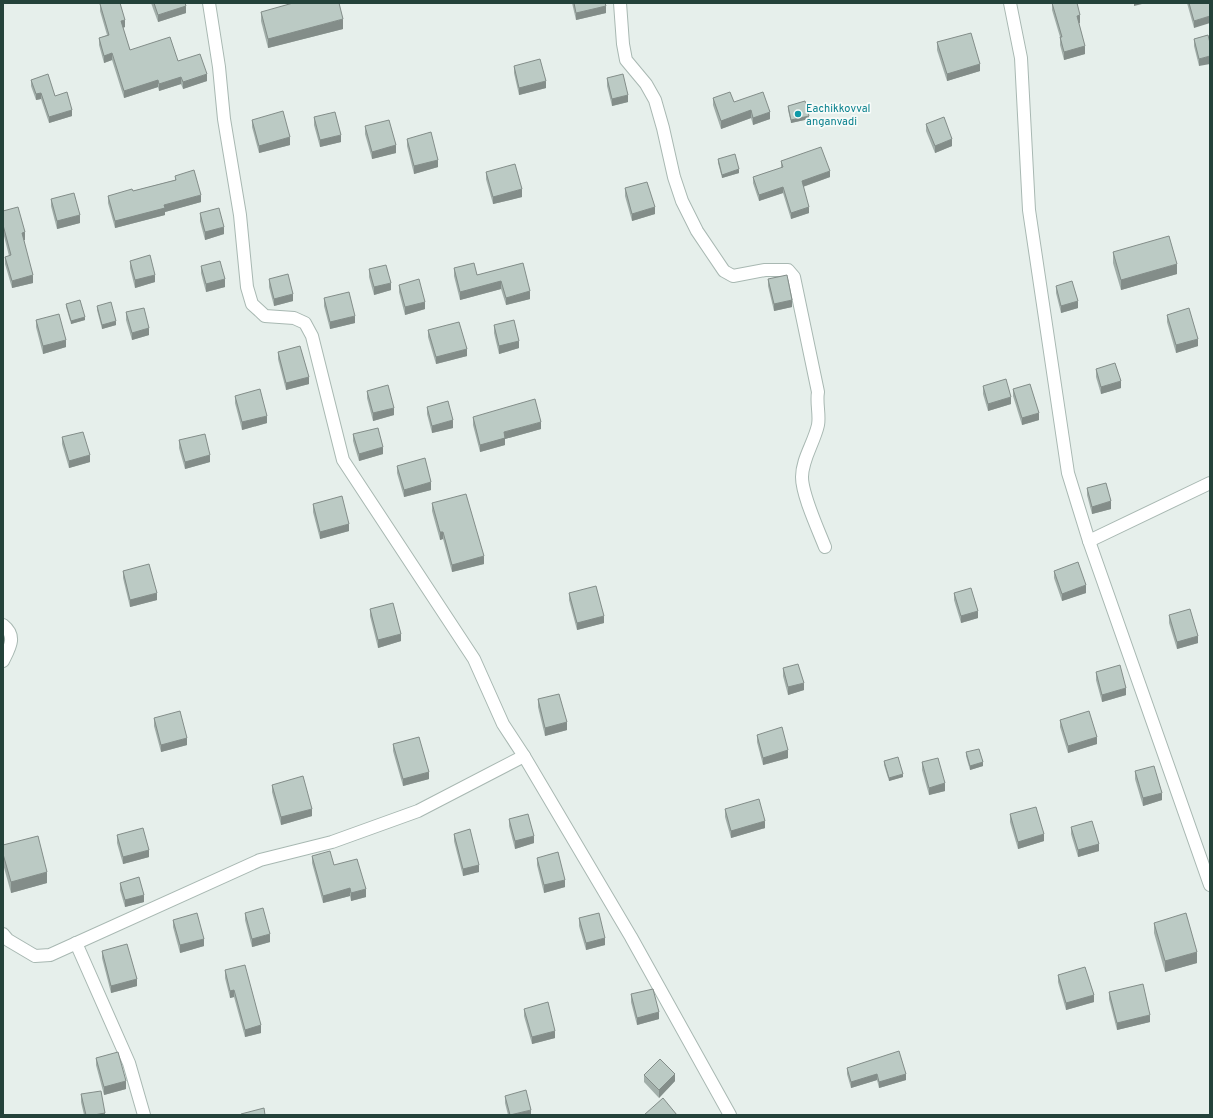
<svg xmlns="http://www.w3.org/2000/svg" width="1213" height="1118" viewBox="0 0 1213 1118" font-family="Overpass,sans-serif">
	<style>
		.lines { fill: none; stroke-linecap: round; stroke-linejoin: round }
		.street-casing { stroke: #a8b8b2; stroke-width: 14 }
		.street { stroke: #fff; stroke-width: 12 }
		.wall { fill: #a1aea9 }
		.shaded-wall { fill: #838d89 }
		.building { fill: #bbcac4; stroke: #838d89 }
		.culture-dot { fill: #0f9aa8; stroke: #f7fbf9; stroke-width: 1.5 }
		.labels { text-anchor: middle; stroke-width: 3.5; stroke-linejoin: round; paint-order: stroke }
		.culture-label { font-size: 11px; fill: #0d838f; stroke: #f7fbf9; text-anchor: start }
	</style>
	<rect width="100%" height="100%" fill="#e6efeb"/>
	<g class="lines">
		<defs>
			<g id="street">
				<polyline points="209,3 219,67 224,119 240,215 247,287 252,304 265,316 294,318 305,323 312,336 343,460 474,659 503,724 524,756 631,937 730,1115"/>
				<path d="M 620,3 L 623,44 L 626,60 L 646,84 L 655,100 L 663,128 L 674,177 L 682,201 L 697,231 L 724,271 L 733,276 L 765,270 L 788,270 L 794,277 L 818,392 C 816,403 820,415 818,425 C 814,443 802,459 802,477 C 802,495 818,529 825,547"/>
				<polyline points="1010,3 1021,58 1029,210 1068,473 1089,541 1210,885"/>
				<polyline points="1089,541 1210,483"/>
				<path d="M 3,625 C 17,636 10,647 3,661"/>
				<polyline points="3,934 8,940 35,956 50,955 260,860 332,842 418,811 524,756"/>
				<polyline points="76,943 129,1063 144,1115"/>
			</g>
		</defs>
		<use href="#street" class="street-casing"/>
		<use href="#street" class="street"/>
	</g>
	<g class="wall">
		<polygon points="151,3 185,3 186,13 158,22"/>
		<polygon points="572,3 605,3 606,13 576,20"/>
		<polygon points="1052,3 1080,23 1079,23 1085,54 1064,60 1060,45 1060,37 1052,10"/>
		<polygon points="1187,3 1210,3 1194,28"/>
		<polygon points="100,4 125,27 123,28 130,50 178,61 207,81 183,89 181,84 159,91 158,87 124,98 112,60 104,63 99,45 99,38 107,35 100,11"/>
		<polygon points="261,12 343,29 268,48 261,21"/>
		<polygon points="1208,35 1199,66 1194,46 1194,39"/>
		<polygon points="937,42 980,71 947,81 937,50"/>
		<polygon points="514,66 546,88 519,95 514,73"/>
		<polygon points="607,78 628,102 612,106 607,86"/>
		<polygon points="31,80 55,96 72,116 49,123 41,99 36,100 31,86"/>
		<polygon points="713,98 734,102 770,119 753,125 751,118 721,129 713,105"/>
		<polygon points="788,106 809,119 791,123 788,110"/>
		<polygon points="314,117 341,142 320,147 314,125"/>
		<polygon points="252,120 290,145 259,153 252,127"/>
		<polygon points="926,124 952,146 935,153 926,131"/>
		<polygon points="365,126 396,153 372,159 365,134"/>
		<polygon points="407,139 438,167 414,174 407,146"/>
		<polygon points="718,159 739,173 722,178 718,163"/>
		<polygon points="781,161 830,177 803,187 809,213 791,219 783,193 759,201 753,183 753,177 781,168"/>
		<polygon points="486,172 522,197 493,204 486,179"/>
		<polygon points="175,176 201,202 165,212 165,215 115,228 108,203 108,196 133,191 175,180"/>
		<polygon points="625,188 655,214 632,221 625,196"/>
		<polygon points="51,199 80,223 57,229 51,206"/>
		<polygon points="3,211 25,240 24,240 33,283 12,288 5,264 5,257 9,256 3,232"/>
		<polygon points="200,213 224,234 205,240 200,221"/>
		<polygon points="1113,252 1177,274 1121,290 1113,263"/>
		<polygon points="130,261 155,282 135,288 130,268"/>
		<polygon points="523,263 530,299 506,305 501,289 460,300 454,276 454,268 477,275"/>
		<polygon points="201,266 225,287 206,292 201,273"/>
		<polygon points="369,269 391,290 374,295 369,277"/>
		<polygon points="269,279 293,301 274,306 269,287"/>
		<polygon points="768,279 792,307 774,311 768,286"/>
		<polygon points="399,285 425,309 405,315 399,292"/>
		<polygon points="1056,286 1078,308 1061,313 1056,293"/>
		<polygon points="324,298 355,323 330,329 324,306"/>
		<polygon points="66,304 85,320 71,324 66,307"/>
		<polygon points="97,306 116,325 102,329 97,310"/>
		<polygon points="126,312 149,335 132,340 126,320"/>
		<polygon points="1167,315 1198,346 1176,353 1167,322"/>
		<polygon points="36,320 66,347 43,354 36,327"/>
		<polygon points="494,325 519,348 499,354 494,333"/>
		<polygon points="428,330 467,356 436,364 428,337"/>
		<polygon points="278,352 309,384 286,390 278,359"/>
		<polygon points="1096,369 1121,388 1101,394 1096,377"/>
		<polygon points="983,386 1011,404 988,411 983,394"/>
		<polygon points="1013,389 1039,420 1022,425 1013,396"/>
		<polygon points="367,391 394,415 373,421 367,398"/>
		<polygon points="235,396 267,423 242,430 235,403"/>
		<polygon points="427,407 453,428 432,433 427,414"/>
		<polygon points="473,417 541,429 505,439 505,445 480,452 473,425"/>
		<polygon points="353,434 383,454 359,461 353,441"/>
		<polygon points="62,437 90,462 69,468 62,444"/>
		<polygon points="179,440 210,462 185,469 179,448"/>
		<polygon points="397,466 431,490 404,497 397,473"/>
		<polygon points="1087,488 1111,509 1092,514 1087,495"/>
		<polygon points="432,503 484,564 452,572 443,539 440,540 432,511"/>
		<polygon points="313,504 349,531 320,539 313,512"/>
		<polygon points="123,571 157,600 130,607 123,578"/>
		<polygon points="1054,571 1086,593 1062,601 1054,578"/>
		<polygon points="569,593 604,623 577,630 569,600"/>
		<polygon points="954,593 978,618 961,623 954,600"/>
		<polygon points="370,609 401,641 378,648 370,616"/>
		<polygon points="1169,615 1198,643 1177,649 1169,623"/>
		<polygon points="783,668 804,690 788,695 783,676"/>
		<polygon points="1096,672 1126,695 1102,702 1096,680"/>
		<polygon points="538,699 567,730 545,736 538,707"/>
		<polygon points="154,718 187,745 161,752 154,726"/>
		<polygon points="1060,720 1097,744 1068,753 1060,727"/>
		<polygon points="757,735 788,758 763,765 757,742"/>
		<polygon points="393,744 429,779 403,786 393,751"/>
		<polygon points="966,752 983,766 970,770 966,756"/>
		<polygon points="884,761 903,777 889,781 884,765"/>
		<polygon points="922,762 945,791 929,795 922,770"/>
		<polygon points="1135,771 1162,800 1143,806 1135,779"/>
		<polygon points="272,785 312,816 281,825 272,792"/>
		<polygon points="725,809 765,828 731,838 725,817"/>
		<polygon points="1010,814 1044,841 1018,849 1010,822"/>
		<polygon points="509,819 534,843 515,849 509,826"/>
		<polygon points="1071,827 1099,851 1078,857 1071,834"/>
		<polygon points="454,834 479,872 463,876 454,841"/>
		<polygon points="117,835 149,857 123,864 117,843"/>
		<polygon points="3,845 47,883 11,893 3,864"/>
		<polygon points="312,856 334,865 366,897 351,901 350,896 323,903 312,863"/>
		<polygon points="537,858 565,887 544,893 537,865"/>
		<polygon points="120,883 144,902 125,907 120,890"/>
		<polygon points="245,913 270,942 252,947 245,920"/>
		<polygon points="579,918 605,945 586,950 579,926"/>
		<polygon points="173,920 204,946 180,953 173,927"/>
		<polygon points="1154,923 1197,963 1165,972 1154,933"/>
		<polygon points="102,951 137,986 111,993 102,958"/>
		<polygon points="225,970 261,1033 245,1037 234,997 230,998 225,978"/>
		<polygon points="1058,975 1094,1002 1066,1010 1058,982"/>
		<polygon points="1109,992 1150,1022 1117,1030 1109,999"/>
		<polygon points="631,994 659,1019 637,1025 631,1002"/>
		<polygon points="524,1009 555,1038 532,1044 524,1016"/>
		<polygon points="96,1058 126,1089 104,1095 96,1065"/>
		<polygon points="847,1068 906,1080 879,1088 877,1080 851,1088 847,1074"/>
		<polygon points="644,1075 675,1081 659,1098 644,1082"/>
		<polygon points="81,1094 105,1115 84,1115 81,1102"/>
		<polygon points="505,1096 531,1115 508,1115 505,1103"/>
	</g>
	<g class="shaded-wall">
		<polygon points="1134,3 1146,3 1134,6"/>
		<polygon points="186,6 186,13 158,22 158,15"/>
		<polygon points="606,6 606,13 576,20 576,13"/>
		<polygon points="1080,15 1080,23 1077,24 1077,16"/>
		<polygon points="1210,16 1210,23 1194,28 1194,21"/>
		<polygon points="343,19 343,29 268,48 268,39"/>
		<polygon points="125,20 125,27 121,28 121,21"/>
		<polygon points="1085,46 1085,54 1064,60 1064,52"/>
		<polygon points="112,53 112,60 104,63 104,56"/>
		<polygon points="1210,56 1210,64 1199,66 1199,59"/>
		<polygon points="980,64 980,71 947,81 947,74"/>
		<polygon points="207,74 207,81 183,89 183,82"/>
		<polygon points="181,77 181,84 159,91 159,84"/>
		<polygon points="158,80 158,87 124,98 124,91"/>
		<polygon points="546,81 546,88 519,95 519,88"/>
		<polygon points="41,93 41,99 36,100 36,94"/>
		<polygon points="628,95 628,102 612,106 612,99"/>
		<polygon points="72,110 72,116 49,123 49,117"/>
		<polygon points="751,110 751,118 721,129 721,121"/>
		<polygon points="770,112 770,119 753,125 753,118"/>
		<polygon points="809,116 809,119 791,123 791,120"/>
		<polygon points="341,135 341,142 320,147 320,140"/>
		<polygon points="290,137 290,145 259,153 259,146"/>
		<polygon points="952,139 952,146 935,153 935,146"/>
		<polygon points="396,145 396,153 372,159 372,152"/>
		<polygon points="438,160 438,167 414,174 414,166"/>
		<polygon points="739,169 739,173 722,178 722,175"/>
		<polygon points="830,171 830,177 802,187 802,181"/>
		<polygon points="783,187 783,193 759,201 759,195"/>
		<polygon points="522,189 522,197 493,204 493,197"/>
		<polygon points="201,195 201,202 165,212 165,215 115,228 115,221 164,205"/>
		<polygon points="655,207 655,214 632,221 632,214"/>
		<polygon points="809,207 809,213 791,219 791,213"/>
		<polygon points="80,215 80,223 57,229 57,221"/>
		<polygon points="224,227 224,234 205,240 205,232"/>
		<polygon points="25,232 25,240 22,240 22,233"/>
		<polygon points="1177,264 1177,274 1121,290 1121,280"/>
		<polygon points="33,275 33,283 12,288 12,281"/>
		<polygon points="155,275 155,282 135,288 135,280"/>
		<polygon points="225,279 225,287 206,292 206,284"/>
		<polygon points="501,281 501,289 460,300 460,292"/>
		<polygon points="391,283 391,290 374,295 374,287"/>
		<polygon points="530,291 530,299 506,305 506,298"/>
		<polygon points="293,294 293,301 274,306 274,299"/>
		<polygon points="792,300 792,307 774,311 774,304"/>
		<polygon points="1078,301 1078,308 1061,313 1061,306"/>
		<polygon points="425,302 425,309 405,315 405,307"/>
		<polygon points="355,316 355,323 330,329 330,322"/>
		<polygon points="85,317 85,320 71,324 71,321"/>
		<polygon points="116,321 116,325 102,329 102,325"/>
		<polygon points="149,328 149,335 132,340 132,333"/>
		<polygon points="1198,339 1198,346 1176,353 1176,345"/>
		<polygon points="66,340 66,347 43,354 43,346"/>
		<polygon points="519,341 519,348 499,354 499,346"/>
		<polygon points="467,349 467,356 436,364 436,357"/>
		<polygon points="309,377 309,384 286,390 286,383"/>
		<polygon points="1121,381 1121,388 1101,394 1101,387"/>
		<polygon points="1011,397 1011,404 988,411 988,404"/>
		<polygon points="394,408 394,415 373,421 373,413"/>
		<polygon points="1039,413 1039,420 1022,425 1022,418"/>
		<polygon points="267,416 267,423 242,430 242,422"/>
		<polygon points="453,420 453,428 432,433 432,426"/>
		<polygon points="541,422 541,429 505,439 505,445 480,452 480,445 504,432"/>
		<polygon points="383,447 383,454 359,461 359,454"/>
		<polygon points="90,455 90,462 69,468 69,461"/>
		<polygon points="210,455 210,462 185,469 185,462"/>
		<polygon points="431,482 431,490 404,497 404,490"/>
		<polygon points="1111,501 1111,509 1092,514 1092,507"/>
		<polygon points="349,524 349,531 320,539 320,532"/>
		<polygon points="440,532 443,532 443,539 440,540"/>
		<polygon points="484,556 484,564 452,572 452,565"/>
		<polygon points="1086,585 1086,593 1062,601 1062,594"/>
		<polygon points="157,593 157,600 130,607 130,600"/>
		<polygon points="978,611 978,618 961,623 961,616"/>
		<polygon points="604,616 604,623 577,630 577,623"/>
		<polygon points="401,634 401,641 378,648 378,640"/>
		<polygon points="1198,636 1198,643 1177,649 1177,642"/>
		<polygon points="804,683 804,690 788,695 788,687"/>
		<polygon points="1126,688 1126,695 1102,702 1102,695"/>
		<polygon points="567,722 567,730 545,736 545,728"/>
		<polygon points="1097,737 1097,744 1068,753 1068,746"/>
		<polygon points="187,738 187,745 161,752 161,745"/>
		<polygon points="788,750 788,758 763,765 763,758"/>
		<polygon points="983,762 983,766 970,770 970,766"/>
		<polygon points="429,772 429,779 403,786 403,779"/>
		<polygon points="903,774 903,777 889,781 889,778"/>
		<polygon points="945,783 945,791 929,795 929,788"/>
		<polygon points="1162,793 1162,800 1143,806 1143,798"/>
		<polygon points="312,809 312,816 281,825 281,817"/>
		<polygon points="765,821 765,828 731,838 731,831"/>
		<polygon points="1044,834 1044,841 1018,849 1018,842"/>
		<polygon points="534,836 534,843 515,849 515,841"/>
		<polygon points="1099,844 1099,851 1078,857 1078,850"/>
		<polygon points="149,850 149,857 123,864 123,857"/>
		<polygon points="479,865 479,872 463,876 463,869"/>
		<polygon points="47,872 47,883 11,893 11,882"/>
		<polygon points="565,880 565,887 544,893 544,885"/>
		<polygon points="350,888 350,896 323,903 323,896"/>
		<polygon points="366,889 366,897 351,901 351,893"/>
		<polygon points="144,895 144,902 125,907 125,900"/>
		<polygon points="270,934 270,942 252,947 252,939"/>
		<polygon points="605,938 605,945 586,950 586,943"/>
		<polygon points="204,939 204,946 180,953 180,945"/>
		<polygon points="1197,952 1197,963 1165,972 1165,961"/>
		<polygon points="137,979 137,986 111,993 111,986"/>
		<polygon points="234,990 234,997 230,998 230,991"/>
		<polygon points="1094,995 1094,1002 1066,1010 1066,1003"/>
		<polygon points="659,1012 659,1019 637,1025 637,1018"/>
		<polygon points="1150,1015 1150,1022 1117,1030 1117,1023"/>
		<polygon points="261,1025 261,1033 245,1037 245,1030"/>
		<polygon points="555,1031 555,1038 532,1044 532,1037"/>
		<polygon points="675,1074 675,1081 659,1098 659,1090"/>
		<polygon points="877,1074 877,1080 851,1088 851,1082"/>
		<polygon points="906,1074 906,1080 879,1088 879,1082"/>
		<polygon points="126,1081 126,1089 104,1095 104,1087"/>
		<polygon points="531,1110 531,1115 511,1115"/>
		<polygon points="105,1113 105,1115 94,1115"/>
	</g>
	<g class="building">
		<polygon points="101,3 120,3 125,20 121,21 130,50 170,37 178,61 200,54 207,74 183,82 181,77 159,84 158,80 124,91 112,53 104,56 99,38 109,35 100,4"/>
		<polygon points="154,3 185,3 186,6 158,15"/>
		<polygon points="293,3 339,3 343,19 268,39 261,12"/>
		<polygon points="574,3 605,3 606,6 576,13"/>
		<polygon points="1052,3 1077,3 1080,15 1077,16 1085,46 1064,52 1060,37 1062,37"/>
		<polygon points="1189,3 1210,3 1210,16 1194,21"/>
		<polygon points="971,33 980,64 947,74 937,42"/>
		<polygon points="1208,35 1210,43 1210,56 1199,59 1194,39"/>
		<polygon points="540,59 546,81 519,88 514,66"/>
		<polygon points="48,74 55,96 67,92 72,110 49,117 41,93 36,94 31,80"/>
		<polygon points="623,74 628,95 612,99 607,78"/>
		<polygon points="730,92 734,102 763,92 770,112 753,118 751,110 721,121 713,98"/>
		<polygon points="805,101 809,116 791,120 788,106"/>
		<polygon points="283,111 290,137 259,146 252,120"/>
		<polygon points="335,112 341,135 320,140 314,117"/>
		<polygon points="944,117 952,139 935,146 926,124"/>
		<polygon points="389,120 396,145 372,152 365,126"/>
		<polygon points="431,132 438,160 414,166 407,139"/>
		<polygon points="821,147 830,171 802,181 809,207 791,213 783,187 759,195 753,177 783,167 781,161"/>
		<polygon points="735,154 739,169 722,175 718,159"/>
		<polygon points="515,164 522,189 493,197 486,172"/>
		<polygon points="194,170 201,195 164,205 165,208 115,221 108,196 132,189 133,191 176,180 175,176"/>
		<polygon points="647,182 655,207 632,214 625,188"/>
		<polygon points="74,193 80,215 57,221 51,199"/>
		<polygon points="18,207 25,232 22,233 33,275 12,281 5,257 11,255 3,225 3,211"/>
		<polygon points="219,208 224,227 205,232 200,213"/>
		<polygon points="1169,236 1177,264 1121,280 1113,252"/>
		<polygon points="150,255 155,275 135,280 130,261"/>
		<polygon points="220,261 225,279 206,284 201,266"/>
		<polygon points="474,263 477,275 523,263 530,291 506,298 501,281 460,292 454,268"/>
		<polygon points="386,265 391,283 374,287 369,269"/>
		<polygon points="288,274 293,294 274,299 269,279"/>
		<polygon points="787,275 792,300 774,304 768,279"/>
		<polygon points="419,279 425,302 405,307 399,285"/>
		<polygon points="1072,281 1078,301 1061,306 1056,286"/>
		<polygon points="349,292 355,316 330,322 324,298"/>
		<polygon points="80,300 85,317 71,321 66,304"/>
		<polygon points="111,302 116,321 102,325 97,306"/>
		<polygon points="144,308 149,328 132,333 126,312"/>
		<polygon points="1189,308 1198,339 1176,345 1167,315"/>
		<polygon points="59,314 66,340 43,346 36,320"/>
		<polygon points="514,320 519,341 499,346 494,325"/>
		<polygon points="459,322 467,349 436,357 428,330"/>
		<polygon points="300,346 309,377 286,383 278,352"/>
		<polygon points="1115,363 1121,381 1101,387 1096,369"/>
		<polygon points="1006,379 1011,397 988,404 983,386"/>
		<polygon points="1030,384 1039,413 1022,418 1013,389"/>
		<polygon points="388,385 394,408 373,413 367,391"/>
		<polygon points="260,389 267,416 242,422 235,396"/>
		<polygon points="535,399 541,422 504,432 505,438 480,445 473,417"/>
		<polygon points="448,401 453,420 432,426 427,407"/>
		<polygon points="378,428 383,447 359,454 353,434"/>
		<polygon points="83,432 90,455 69,461 62,437"/>
		<polygon points="205,434 210,455 185,462 179,440"/>
		<polygon points="425,458 431,482 404,490 397,466"/>
		<polygon points="1106,483 1111,501 1092,507 1087,488"/>
		<polygon points="466,494 484,556 452,565 443,532 440,532 432,503"/>
		<polygon points="342,496 349,524 320,532 313,504"/>
		<polygon points="1078,562 1086,585 1062,594 1054,571"/>
		<polygon points="149,564 157,593 130,600 123,571"/>
		<polygon points="596,586 604,616 577,623 569,593"/>
		<polygon points="971,588 978,611 961,616 954,593"/>
		<polygon points="393,603 401,634 378,640 370,609"/>
		<polygon points="1190,609 1198,636 1177,642 1169,615"/>
		<polygon points="798,664 804,683 788,687 783,668"/>
		<polygon points="1120,665 1126,688 1102,695 1096,672"/>
		<polygon points="559,694 567,722 545,728 538,699"/>
		<polygon points="180,711 187,738 161,745 154,718"/>
		<polygon points="1089,711 1097,737 1068,746 1060,720"/>
		<polygon points="782,727 788,750 763,758 757,735"/>
		<polygon points="419,737 429,772 403,779 393,744"/>
		<polygon points="979,749 983,762 970,766 966,752"/>
		<polygon points="898,757 903,774 889,778 884,761"/>
		<polygon points="938,758 945,783 929,788 922,762"/>
		<polygon points="1154,766 1162,793 1143,798 1135,771"/>
		<polygon points="303,776 312,809 281,817 272,785"/>
		<polygon points="759,799 765,821 731,831 725,809"/>
		<polygon points="1036,807 1044,834 1018,842 1010,814"/>
		<polygon points="528,814 534,836 515,841 509,819"/>
		<polygon points="1092,821 1099,844 1078,850 1071,827"/>
		<polygon points="143,828 149,850 123,857 117,835"/>
		<polygon points="470,829 479,865 463,869 454,834"/>
		<polygon points="38,836 47,872 11,882 3,854 3,845"/>
		<polygon points="330,851 334,865 357,859 366,889 351,893 350,888 323,896 312,856"/>
		<polygon points="558,852 565,880 544,885 537,858"/>
		<polygon points="139,877 144,895 125,900 120,883"/>
		<polygon points="263,908 270,934 252,939 245,913"/>
		<polygon points="197,913 204,939 180,945 173,920"/>
		<polygon points="599,913 605,938 586,943 579,918"/>
		<polygon points="1186,913 1197,952 1165,961 1154,923"/>
		<polygon points="127,944 137,979 111,986 102,951"/>
		<polygon points="245,965 261,1025 245,1030 234,990 230,991 225,970"/>
		<polygon points="1085,967 1094,995 1066,1003 1058,975"/>
		<polygon points="1143,984 1150,1015 1117,1023 1109,992"/>
		<polygon points="653,989 659,1012 637,1018 631,994"/>
		<polygon points="548,1002 555,1031 532,1037 524,1009"/>
		<polygon points="899,1051 906,1074 879,1082 877,1074 851,1082 847,1068"/>
		<polygon points="118,1052 126,1081 104,1087 96,1058"/>
		<polygon points="660,1059 675,1074 659,1090 644,1075"/>
		<polygon points="526,1090 531,1110 510,1115 505,1096"/>
		<polygon points="101,1091 105,1113 94,1115 86,1115 81,1094"/>
		<polygon points="663,1098 677,1115 644,1115"/>
		<polygon points="264,1108 265,1115 241,1115 241,1114"/>
	</g>
	<circle class="culture-dot" cx="798" cy="114" r="4"/>
	<g class="labels">
		<g class="culture-label">
			<text x="806" y="112">Eachikkovval<tspan x="806" dy="13">anganvadi</tspan></text>
		</g>
	</g>
	<rect width="1213" height="1118" fill="none" stroke="#24423a" stroke-width="8"/>
</svg>
